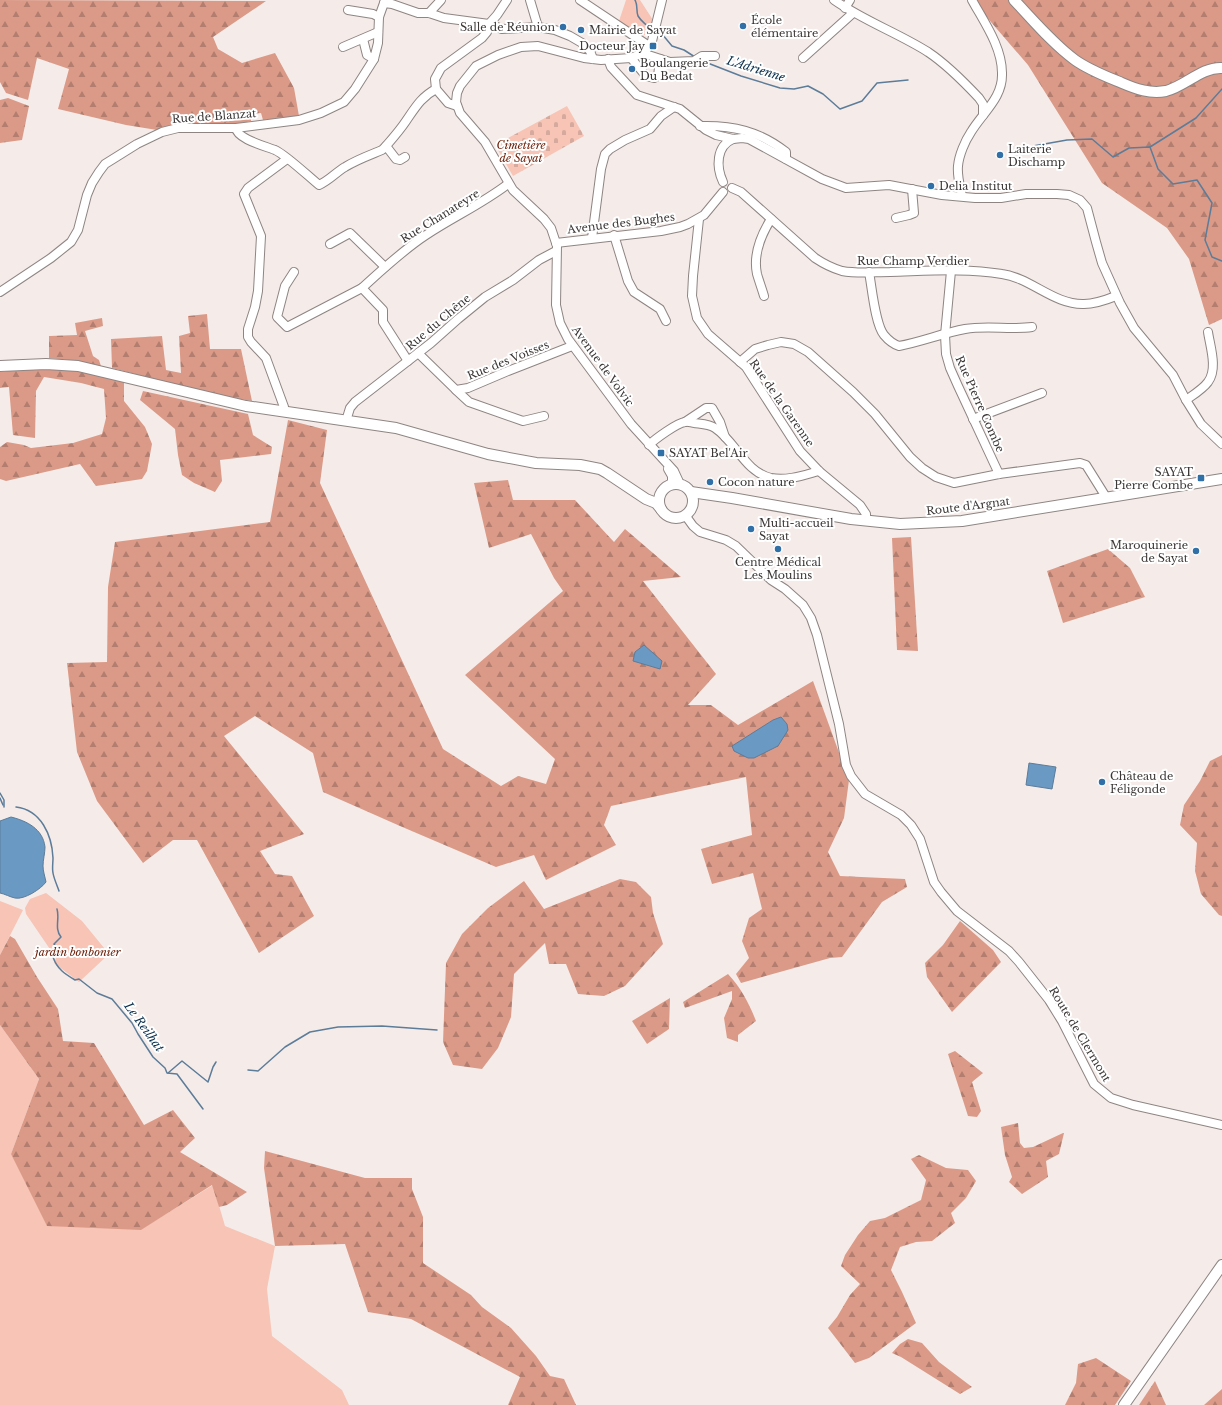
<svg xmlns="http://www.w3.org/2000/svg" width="1222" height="1405" viewBox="0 0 1222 1405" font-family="'Libre Baskerville',serif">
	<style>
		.green { fill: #f7c4b6 }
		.forest { fill: url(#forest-firs) }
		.cemetery { fill: url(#cemetery-stones) }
		.water { fill: #6a99c4; stroke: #5c7c99 }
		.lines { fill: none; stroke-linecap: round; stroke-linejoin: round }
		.stream { stroke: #5c7c99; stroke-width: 1.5 }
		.minor-casing { stroke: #8e8583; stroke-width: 10 }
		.major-casing { stroke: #8e8583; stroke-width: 12 }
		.minor { stroke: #fff; stroke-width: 8 }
		.major { stroke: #fff; stroke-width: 10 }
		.poi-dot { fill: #3070a7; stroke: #fff; stroke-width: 1.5 }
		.labels { text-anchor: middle; stroke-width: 4; stroke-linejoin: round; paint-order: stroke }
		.poi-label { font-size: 11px; fill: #3b3736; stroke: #fff; text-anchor: start }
		.street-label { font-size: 11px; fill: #3b3736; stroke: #fff }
		.park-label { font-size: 11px; font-style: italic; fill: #6c200a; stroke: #fff }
		.water-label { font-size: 12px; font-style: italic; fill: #0a2f4c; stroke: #fff }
	</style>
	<defs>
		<pattern id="forest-firs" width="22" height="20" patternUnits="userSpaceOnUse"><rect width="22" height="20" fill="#db9a88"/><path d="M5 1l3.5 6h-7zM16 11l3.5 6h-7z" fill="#b37e70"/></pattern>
		<pattern id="cemetery-stones" width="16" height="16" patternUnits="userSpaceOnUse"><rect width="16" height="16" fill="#f7c4b6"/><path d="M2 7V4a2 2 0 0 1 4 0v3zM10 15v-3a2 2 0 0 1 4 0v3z" fill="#d5a99d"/></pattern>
	</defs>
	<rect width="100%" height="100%" fill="#f5ece9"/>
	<g class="green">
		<polygon points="626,0 640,0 653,20 648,34 641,36 619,21"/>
		<polygon points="46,893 82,921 109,954 79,982 54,963 56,958 26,914 25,908 30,899"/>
		<polygon points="0,901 23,910 0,955"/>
		<polygon points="0,1025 39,1079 11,1154 140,1230 213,1185 225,1226 275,1246 267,1289 272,1336 342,1390 349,1405 0,1405"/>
	</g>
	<g class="forest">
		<polygon points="0,0 266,1 213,37 218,49 242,63 275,53 294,88 299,116 263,120 261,113 251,114 251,121 230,125 157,130 126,125 58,109 69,69 37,58 28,100 6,93 0,82"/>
		<polygon points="972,0 1222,0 1222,319 1209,325 1189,259 1167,228 1102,183 1028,65"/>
		<polygon points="8,98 29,106 22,140 0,143 0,100"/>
		<polygon points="207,314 210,349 241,349 252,401 216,395 112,368 111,339 162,336 166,370 181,373 179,336 190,333 188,316"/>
		<polygon points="102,318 103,326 85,331 93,356 99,360 101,366 78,361 49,358 49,336 77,335 75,323"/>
		<polygon points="58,367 124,380 124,401 145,427 152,444 147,471 142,479 96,486 80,464 6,481 0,479 0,447 7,442 24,445 31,448 73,443 102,434 106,418 104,389 81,383 44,377 36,391 35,438 13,435 9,387 0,388 0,372 32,368"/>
		<polygon points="143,391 248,414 253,435 272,447 271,454 220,460 222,481 215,492 194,483 182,475 178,455 175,429 140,400"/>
		<polygon points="288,420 327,430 320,483 443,749 501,786 518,776 546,784 555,759 465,675 563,591 554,578 531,534 489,548 474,483 508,480 513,500 575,500 614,542 625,529 681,577 643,581 716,674 688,705 711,705 738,725 813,681 849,780 844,818 828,852 840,876 905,879 907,887 882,902 842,957 830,958 741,983 736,974 749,958 742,941 749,918 762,909 753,873 712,884 701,849 752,835 746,777 611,806 604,825 616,845 546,880 534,855 496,867 400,826 323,792 313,753 255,716 224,736 304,834 260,851 275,874 292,876 314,916 259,953 197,840 173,840 143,863 97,801 77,752 67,663 107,662 108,587 115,542 270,522"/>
		<polygon points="911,537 918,651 897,650 892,538"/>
		<polygon points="1108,549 1130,568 1145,597 1063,623 1047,571"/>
		<polygon points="1222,755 1222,916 1219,915 1201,894 1195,871 1197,843 1180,825 1184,805 1200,781 1210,761"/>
		<polygon points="620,879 636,882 651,897 653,913 663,944 625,986 604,996 578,994 566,964 549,964 545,943 514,974 511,1017 498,1048 482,1069 453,1065 443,1042 446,963 462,934 488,908 524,881 544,909"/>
		<polygon points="960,921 993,950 1001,962 952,1012 927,977 925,963 943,945"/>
		<polygon points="10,936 15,939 37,977 58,1009 63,1041 94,1043 144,1125 173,1110 195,1138 180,1152 247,1192 227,1205 219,1207 212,1185 141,1230 47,1226 11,1154 39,1079 0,1025 0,955"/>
		<path d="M 728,974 C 741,988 749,1003 756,1021 L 738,1035 L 738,1042 L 727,1038 L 724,1018 L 732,999 L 732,991 L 685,1008 L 683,1002 Z"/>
		<polygon points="670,998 669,1029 647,1044 632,1021"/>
		<polygon points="955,1051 983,1073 972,1082 981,1111 977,1117 968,1116 948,1054"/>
		<polygon points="1018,1123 1020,1143 1024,1148 1033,1147 1063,1133 1064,1133 1059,1154 1046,1161 1048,1177 1022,1194 1009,1182 1012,1177 1005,1155 1001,1127"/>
		<polygon points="265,1151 365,1178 412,1178 412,1189 423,1217 423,1263 471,1295 482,1307 511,1328 536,1356 550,1376 564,1379 576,1405 508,1405 520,1377 411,1319 368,1312 345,1244 275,1246 264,1168"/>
		<polygon points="919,1155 946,1168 968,1170 976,1181 966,1198 951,1213 955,1223 932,1241 916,1242 900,1247 891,1270 902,1292 916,1323 869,1358 855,1363 828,1328 837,1317 850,1295 860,1284 841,1266 845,1255 858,1235 870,1221 885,1218 921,1200 926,1180 911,1159"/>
		<polygon points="908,1339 922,1343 939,1362 972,1387 960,1394 901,1357 892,1353 900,1344"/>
		<polygon points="1096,1358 1131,1381 1115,1405 1065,1405 1076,1383 1078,1364"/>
		<polygon points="1155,1381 1166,1405 1139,1405"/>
		<polygon points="1222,1389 1222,1405 1204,1405"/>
	</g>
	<polygon class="cemetery" points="567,106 584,136 513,176 495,145"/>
	<g class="water">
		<polygon points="644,645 662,661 660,669 633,661 635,652"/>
		<polygon points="781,717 787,724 788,730 778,746 754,758 748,758 734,751 732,746 773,720"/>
		<polygon points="1029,763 1056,767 1052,789 1026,785"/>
		<path d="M 11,817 C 27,821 43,829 45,847 C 45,853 43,860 43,866 C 43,871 45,877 46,882 C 41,889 24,900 15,898 C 10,897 5,894 0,893 L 0,821 Z"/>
	</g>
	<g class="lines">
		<g class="stream">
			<path d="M 635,0 C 638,5 636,11 638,16 C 641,21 648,27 653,29"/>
			<polyline points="658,32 662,34 672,46 684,50 695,57"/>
			<polyline points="700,60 741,76 780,88 794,89 808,86 823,94 840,109 862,101 877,83 908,80"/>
			<polyline points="1033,146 1067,140 1092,139 1113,157 1129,148 1150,147 1158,169 1173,184 1197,180 1212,203 1205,240 1212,257 1222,261"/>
			<polyline points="1150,147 1196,118 1222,89"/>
			<polyline points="0,793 4,800 4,807"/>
			<polyline points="0,798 3,805"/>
			<path d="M 16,807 C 41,810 52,835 53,858 C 53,863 52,868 53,873 C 54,879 57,885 59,891"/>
			<path d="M 57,909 C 60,919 54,928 61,937 L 54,944 L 59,952 L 53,957 C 57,969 65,974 75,980 L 79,979 L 97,993 L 112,999 L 132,1023 L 138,1034 L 153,1057 L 165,1068 L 167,1073 L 177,1074 L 203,1109"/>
			<polyline points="248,1070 258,1071 285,1047 310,1032 338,1027 382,1026 437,1030"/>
			<polyline points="168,1073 182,1061 208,1082 213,1067 216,1062"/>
		</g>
		<defs>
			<g id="minor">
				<polyline points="530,0 538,27"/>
				<polyline points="580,0 649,46"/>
				<polyline points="662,0 652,41 647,49 638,55 631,58 601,60 584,58 538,46 521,47 498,55 476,66 460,86 457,93 456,102 460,113 485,142 513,190 544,219 551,228 557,246 556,305 560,323 568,339 631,424 674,471 680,484"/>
				<path d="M 834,0 C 864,21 898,33 928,52 C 946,64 964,82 979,98 L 983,104 L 983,115"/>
				<polyline points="384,3 392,4 418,13 429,13 444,18 489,24 502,29 538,27 555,30 570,36 582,43 590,51 593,59"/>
				<polyline points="845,8 850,0"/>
				<polyline points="348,10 373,14 379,17"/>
				<polyline points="429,13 441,0"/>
				<polyline points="363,39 367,55 374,59"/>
				<polyline points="343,47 378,32"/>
				<polyline points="642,53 670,62 694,61 702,56 715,56"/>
				<polyline points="631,58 646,76 654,78 658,76 660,59"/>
				<polyline points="803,58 853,13"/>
				<polyline points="608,59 611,67 637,95 680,109 706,130 716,135 733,139 742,138 749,139 822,179 846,188 889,185 942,195 975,198 1001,198 1026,194 1057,194 1069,195 1080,200 1087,208 1096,242 1102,263 1120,303 1134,328 1173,375 1186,400 1201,424 1222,444"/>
				<polyline points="457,106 448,103 436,89 435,79 441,68 482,38 487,32 489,24 497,15 507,0"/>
				<path d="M 700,126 C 733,125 759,131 786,152 L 786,159"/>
				<path d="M 236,128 C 237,139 265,146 275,150 C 286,155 308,176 319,185 C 330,180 335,173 345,167 C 356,160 370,155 382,150 L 386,146 L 396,159 L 400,160 L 405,157"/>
				<path d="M 386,146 C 393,138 400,130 406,121 C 415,108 421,97 436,89"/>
				<path d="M 723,182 C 716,167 716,146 733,139"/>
				<path d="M 732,188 L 741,192 L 815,258 C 824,264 832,268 842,271 C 858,274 874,272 890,272 C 928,271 966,268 1002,274 C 1031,278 1054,305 1084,304 C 1095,304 1106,300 1116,296"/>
				<path d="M 962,196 C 960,186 957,176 958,166 C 959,155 965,141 971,132 C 983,112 1003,98 1002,73 C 1002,47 984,22 972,0"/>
				<polyline points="896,218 909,215 914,213 912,189"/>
				<polyline points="699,219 693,276 692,296 697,318 708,334 746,367 800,451 819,471 860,505 866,514 866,521"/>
				<polyline points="614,235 628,281 634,292 660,309 666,321"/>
				<polyline points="592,238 601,169 605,154 610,149 625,140 650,129 661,116 674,107"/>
				<polyline points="556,243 661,231 680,227 688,224 704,215 723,192"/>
				<polyline points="330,244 350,233 385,267"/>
				<polyline points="951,271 945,335 946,354 950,368 958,386 999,474"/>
				<polyline points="294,272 285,286 277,317 287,327 362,288 383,310 383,322 408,361"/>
				<path d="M 869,272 C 872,288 875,324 884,335 C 889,341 893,344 899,346 C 921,342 943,333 965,329 C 987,325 1010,330 1032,327"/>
				<path d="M 362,288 C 383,269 403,250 426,235 C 453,217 482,204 508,184"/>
				<polyline points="0,292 51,258 71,242 78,230 87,195 92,183 99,172 105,164 137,144 162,132 178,128 236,128 299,120 321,113 344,102 355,89 374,59 378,43 379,17 384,3"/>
				<path d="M 764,296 C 762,289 759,281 757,274 C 753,255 761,235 771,219"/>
				<polyline points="418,353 456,390 468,388 508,371 572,346"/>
				<polyline points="740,362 755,349 768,345 781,342 794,344 808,352 853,392 875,414 910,457 922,468 936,477 954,483 999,474 1080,463 1086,465 1106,497"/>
				<polyline points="456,390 469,402 523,421 544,416"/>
				<path d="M 1186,400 C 1193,395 1203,389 1208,382 C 1218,369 1210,346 1208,332"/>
				<polyline points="283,412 284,407 266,358 251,342 248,337 248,329 255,307 258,291 261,236 244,194 248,188 287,159"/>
				<polyline points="973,419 1042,393"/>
				<polyline points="346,421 350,408 355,402 431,343 458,319 485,297 513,280 539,260 556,251"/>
				<polyline points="685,422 706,408 712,408 720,422 725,437"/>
				<path d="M 649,445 C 655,439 677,423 685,422 C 688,421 692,423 694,423 C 701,424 709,424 715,428 C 736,442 745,472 771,478 C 788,481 804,475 819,471"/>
				<polyline points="668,469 672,476 672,484"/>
				<polyline points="685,515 693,526 700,532 726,540 736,546 771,580 785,589 803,605 811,618 817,635 839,724 846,765 851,776 865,794 901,815 911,825 920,839 934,882 941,892 957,911 1009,951 1019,962 1049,1000 1062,1021 1094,1084 1111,1098 1133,1105 1222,1125"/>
			</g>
			<g id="major">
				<path d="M 1014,0 C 1033,20 1052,43 1075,60 C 1089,70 1105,76 1122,83 C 1136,89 1150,94 1166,91 C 1186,86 1201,67 1222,68"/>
				<polyline points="0,366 46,364 78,366 246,406 396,428 488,454 536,463 580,465 600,469 607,473 646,499 656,503 661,509"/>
				<circle cx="676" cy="501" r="17"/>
				<polyline points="691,492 732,498 851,519 900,524 962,521 1222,479"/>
				<polyline points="1124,1405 1222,1265"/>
			</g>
		</defs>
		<use href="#minor" class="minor-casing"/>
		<use href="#major" class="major-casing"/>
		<use href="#minor" class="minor"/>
		<use href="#major" class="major"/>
	</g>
	<g class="poi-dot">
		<circle cx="743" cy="26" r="4"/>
		<circle cx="563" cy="27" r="4"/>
		<circle cx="581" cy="30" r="4"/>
		<rect x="649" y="42" width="8" height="8" rx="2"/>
		<circle cx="632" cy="69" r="4"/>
		<circle cx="1000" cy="155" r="4"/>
		<circle cx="931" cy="186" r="4"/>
		<rect x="657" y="449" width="8" height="8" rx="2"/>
		<rect x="1197" y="474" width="8" height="8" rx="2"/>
		<circle cx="710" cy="482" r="4"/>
		<circle cx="751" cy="529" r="4"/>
		<circle cx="778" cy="549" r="4"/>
		<circle cx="1196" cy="551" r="4"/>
		<circle cx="1102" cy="782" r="4"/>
	</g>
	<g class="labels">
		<g class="poi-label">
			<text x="751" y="24">École<tspan x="751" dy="13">élémentaire</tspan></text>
			<text x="555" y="31" text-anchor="end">Salle de Réunion</text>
			<text x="589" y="34">Mairie de Sayat</text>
			<text x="645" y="50" text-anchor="end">Docteur Jay</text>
			<text x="640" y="67">Boulangerie<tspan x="640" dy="13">Du Bedat</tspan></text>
			<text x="1008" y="153">Laiterie<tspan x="1008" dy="13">Dischamp</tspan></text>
			<text x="939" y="190">Delia Institut</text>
			<text x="669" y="457">SAYAT Bel'Air</text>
			<text x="1193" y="476" text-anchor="end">SAYAT<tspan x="1193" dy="13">Pierre Combe</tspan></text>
			<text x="718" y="486">Cocon nature</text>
			<text x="759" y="527">Multi-accueil<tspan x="759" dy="13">Sayat</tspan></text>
			<text x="1188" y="549" text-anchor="end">Maroquinerie<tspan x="1188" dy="13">de Sayat</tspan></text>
			<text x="778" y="566" text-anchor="middle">Centre Médical<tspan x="778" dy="13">Les Moulins</tspan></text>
			<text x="1110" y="780">Château de<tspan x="1110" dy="13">Féligonde</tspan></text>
		</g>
		<g class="street-label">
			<text transform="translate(214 116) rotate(-4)" y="4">Rue de Blanzat</text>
			<text transform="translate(440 216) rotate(-32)" y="4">Rue Chanateyre</text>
			<text transform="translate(621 223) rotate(-7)" y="4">Avenue des Bughes</text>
			<text x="913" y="265">Rue Champ Verdier</text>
			<text transform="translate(438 322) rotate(-40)" y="4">Rue du Chêne</text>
			<text transform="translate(508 360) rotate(-22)" y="4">Rue des Voisses</text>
			<text transform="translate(603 366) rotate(54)" y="4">Avenue de Volvic</text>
			<text transform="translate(782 403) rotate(55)" y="4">Rue de la Garenne</text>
			<text transform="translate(980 404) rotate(66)" y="4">Rue Pierre Combe</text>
			<text transform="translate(968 506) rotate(-7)" y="4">Route d'Argnat</text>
			<text transform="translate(1080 1034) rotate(59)" y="4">Route de Clermont</text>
		</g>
		<g class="park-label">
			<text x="521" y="149">Cimetière<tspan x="521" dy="13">de Sayat</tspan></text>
			<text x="78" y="956">jardin bonbonier</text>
		</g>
		<g class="water-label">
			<text transform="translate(756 69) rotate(17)" y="4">L'Adrienne</text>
			<text transform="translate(144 1027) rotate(54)" y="4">Le Reilhat</text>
		</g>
	</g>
</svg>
